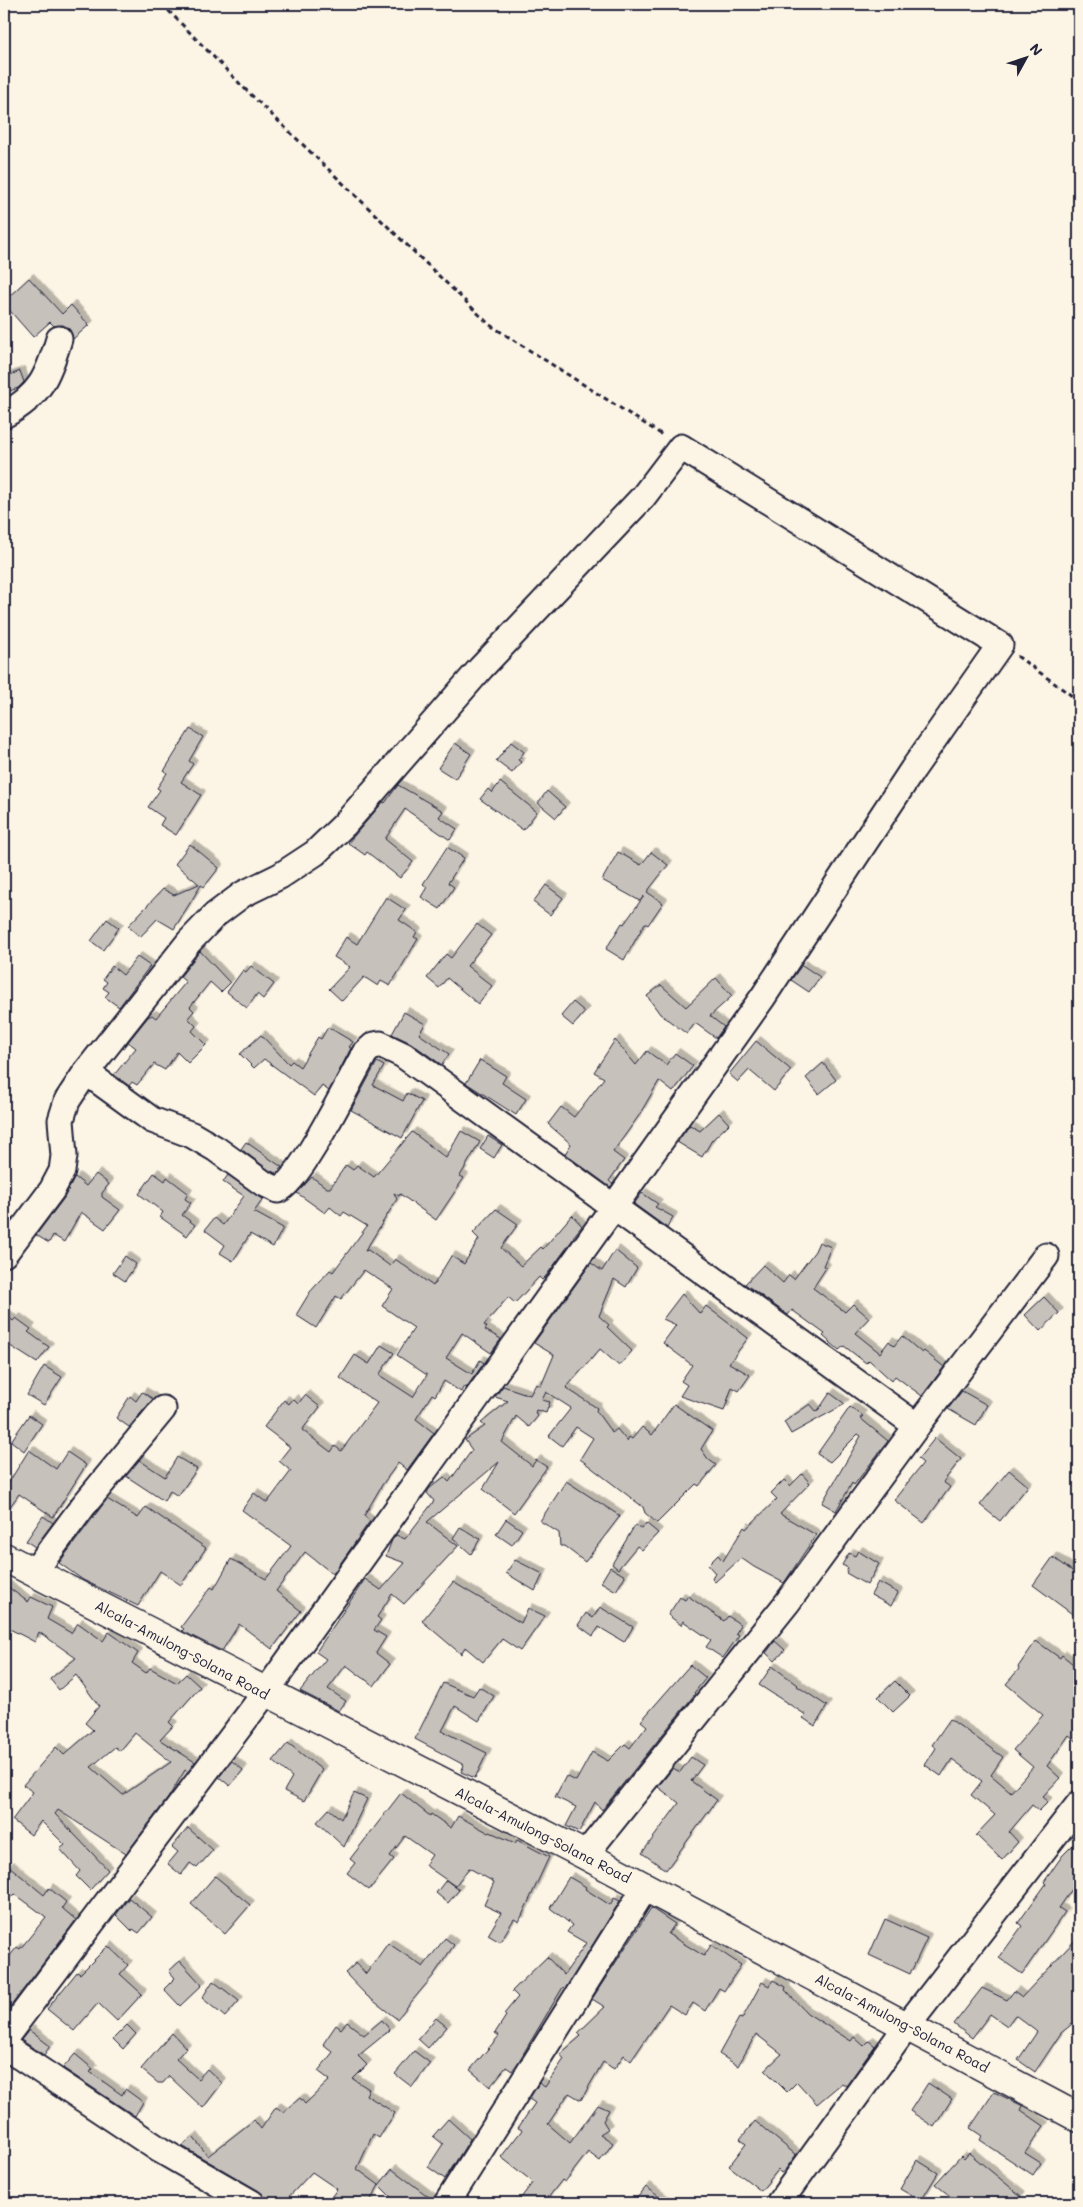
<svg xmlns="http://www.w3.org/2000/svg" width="1083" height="2207" viewBox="0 0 1083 2207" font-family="Mali,sans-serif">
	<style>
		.building { fill: #c6c1bb; stroke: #22223b; fill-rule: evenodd; filter: url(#shadow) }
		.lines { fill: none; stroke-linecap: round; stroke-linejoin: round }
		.minor-casing { stroke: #22223b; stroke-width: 29 }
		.major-casing { stroke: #22223b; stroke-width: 31 }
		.path { stroke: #22223b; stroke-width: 3; stroke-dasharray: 5 4; stroke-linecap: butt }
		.minor { stroke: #fcf5e5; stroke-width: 25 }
		.major { stroke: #fcf5e5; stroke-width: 28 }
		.labels { text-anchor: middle; stroke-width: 5; stroke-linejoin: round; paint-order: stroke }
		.street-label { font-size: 14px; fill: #22223b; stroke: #fcf5e5 }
	</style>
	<defs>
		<filter id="shadow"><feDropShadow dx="4.5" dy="-4.5" stdDeviation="0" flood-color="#0004"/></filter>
	</defs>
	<rect width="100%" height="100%" fill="#fcf5e5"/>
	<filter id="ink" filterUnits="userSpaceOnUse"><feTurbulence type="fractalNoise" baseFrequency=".02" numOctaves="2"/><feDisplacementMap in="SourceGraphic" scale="10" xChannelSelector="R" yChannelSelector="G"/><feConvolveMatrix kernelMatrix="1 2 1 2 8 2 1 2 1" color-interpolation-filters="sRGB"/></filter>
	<g filter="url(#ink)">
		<g class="building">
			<polygon points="29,278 62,314 71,305 89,325 73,339 69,329 63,325 54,326 50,322 33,337 4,304 4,301"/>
			<polygon points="20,371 24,382 18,388 10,391 5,377"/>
			<polygon points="190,729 203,737 189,761 193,764 181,782 201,795 176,835 160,825 164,818 148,807 160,790 157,788 167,773 164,771"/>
			<polygon points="511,742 524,752 518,760 521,762 512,773 496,761"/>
			<polygon points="455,743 471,754 455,779 438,768"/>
			<polygon points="500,782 537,812 523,830 480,799 488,789 492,793"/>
			<polygon points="398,785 443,811 439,817 457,829 450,840 405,809 385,839 413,862 400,878 367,852 365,855 348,843 383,802 385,803"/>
			<polygon points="547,791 565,807 556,818 538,803"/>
			<polygon points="190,844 219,868 204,887 201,885 174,929 157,919 140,937 128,926 163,889 174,895 199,884 175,864"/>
			<polygon points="447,847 464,858 448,883 454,887 440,909 421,897 427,887 423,884"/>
			<polygon points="618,852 641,865 651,852 668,865 647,892 663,903 648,925 645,923 624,960 606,949 622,923 624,924 644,896 640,901 602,880"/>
			<polygon points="546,885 563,898 550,915 533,902"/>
			<polygon points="386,897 406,910 399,920 417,932 414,937 418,939 390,986 381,981 378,986 364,977 342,1001 329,989 350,967 334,957 346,937 357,944"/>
			<polygon points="107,919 119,928 103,950 91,941"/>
			<polygon points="477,924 491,935 467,966 492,986 478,1004 447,978 439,988 427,978 446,954 451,958"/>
			<polygon points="200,951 230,983 221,992 210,982 190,1007 194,1011 188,1018 196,1026 192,1031 206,1045 188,1063 177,1052 165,1070 154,1064 137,1085 132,1082 129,1086 114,1075 136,1048 128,1042 148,1017 152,1015 156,1018 186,982 180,977"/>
			<polygon points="137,957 150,966 119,1007 105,997 109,992 103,988 107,982 103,979 112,966 123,975"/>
			<polygon points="802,965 820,977 809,992 791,980"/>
			<polygon points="251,966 274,984 263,999 257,994 247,1008 227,992 243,970 246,972"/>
			<polygon points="716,978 732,996 710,1016 724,1027 716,1038 695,1023 687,1034 660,1014 647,996 661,985 686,1007"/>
			<polygon points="573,1002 585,1012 573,1026 561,1016"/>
			<polygon points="404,1012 425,1024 419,1034 449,1054 442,1065 411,1043 392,1034"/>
			<polygon points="328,1027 353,1042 349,1047 351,1048 329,1091 322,1086 314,1096 264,1059 254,1068 240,1054 261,1035 289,1064 292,1061 300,1067 318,1037 321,1039"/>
			<polygon points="615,1040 636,1065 647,1051 666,1065 675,1053 693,1066 673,1092 659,1081 638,1117 613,1152 624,1160 609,1181 613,1184 610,1187 565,1154 571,1144 548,1124 561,1107 574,1117 604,1078 594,1072"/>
			<polygon points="756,1041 791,1070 774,1091 749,1070 738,1082 729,1074"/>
			<polygon points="480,1060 506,1076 502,1083 526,1099 516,1115 466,1083"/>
			<polygon points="377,1062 384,1066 373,1085 403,1101 407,1093 422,1101 402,1138 351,1110"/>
			<polygon points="823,1063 836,1080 819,1094 806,1078"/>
			<polygon points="719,1113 729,1124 712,1140 702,1157 677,1142 690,1125 700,1131"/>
			<polygon points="461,1131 480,1142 460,1176 464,1178 436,1220 400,1194 399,1196 394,1193 397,1199 365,1251 368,1250 390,1266 395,1259 433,1286 451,1256 464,1264 479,1239 473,1233 496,1209 518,1224 501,1248 521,1266 541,1247 543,1249 572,1215 582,1226 573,1237 574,1238 546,1276 542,1280 539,1277 515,1303 508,1297 484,1325 487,1327 485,1330 501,1339 491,1353 462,1333 446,1358 472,1374 480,1360 484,1363 466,1388 464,1386 461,1392 444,1381 435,1396 432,1394 416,1419 434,1433 407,1470 398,1463 382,1485 364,1516 370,1521 333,1574 305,1552 276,1591 301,1611 272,1649 239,1624 222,1651 182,1631 184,1629 181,1627 211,1587 214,1589 231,1559 266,1579 291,1546 242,1510 254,1493 267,1503 291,1471 279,1461 290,1447 264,1427 284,1400 289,1404 293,1399 298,1404 305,1395 320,1407 302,1430 331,1452 335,1446 341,1451 377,1403 340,1378 355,1355 369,1364 381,1345 394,1353 379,1375 413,1397 427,1375 397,1355 414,1328 382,1306 393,1289 364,1270 341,1299 336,1296 316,1328 296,1315 310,1292 330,1270 333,1272 367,1226 344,1212 341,1216 330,1207 325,1213 297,1193 312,1177 327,1188 330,1188 346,1165 353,1170 357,1165 374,1177 412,1132 446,1158"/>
			<polygon points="488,1136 502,1145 494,1158 480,1149"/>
			<polygon points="246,1142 273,1161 282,1167 276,1173 270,1171 241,1149"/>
			<polygon points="154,1173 165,1181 167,1177 188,1193 185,1199 191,1203 182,1215 195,1225 187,1236 160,1217 163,1212 139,1194"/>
			<polygon points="96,1174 109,1184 102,1193 102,1197 120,1210 105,1229 81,1212 64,1242 53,1235 49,1243 36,1235 64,1198 75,1177 86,1186"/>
			<polygon points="228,1175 263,1199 254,1212 283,1228 273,1247 250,1234 233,1261 220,1253 225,1245 205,1230 214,1218 223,1225 244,1196 223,1182"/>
			<polygon points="642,1193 658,1204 655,1207 673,1217 667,1228 634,1204"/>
			<polygon points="819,1242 831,1247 823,1266 826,1268 813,1288 845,1312 853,1304 869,1318 855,1333 880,1353 889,1341 894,1346 902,1336 922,1353 924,1351 944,1367 922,1396 895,1376 892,1381 869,1360 866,1363 844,1346 839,1350 823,1336 825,1334 792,1310 788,1315 745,1284 763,1265 783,1283 789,1275 794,1279 815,1251"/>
			<polygon points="615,1250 637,1268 626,1287 614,1279 599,1316 609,1325 607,1327 632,1351 619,1366 600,1349 566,1388 597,1408 596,1411 612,1433 617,1429 627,1441 629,1437 632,1439 642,1427 652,1435 674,1404 712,1431 701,1449 708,1459 716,1465 699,1486 696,1484 657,1523 645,1513 643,1507 580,1459 593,1438 576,1427 562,1446 549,1436 571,1408 546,1392 542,1400 550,1402 546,1413 536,1410 535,1414 538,1416 529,1427 516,1416 502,1442 532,1466 536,1460 547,1467 514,1513 483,1489 499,1462 427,1522 458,1546 404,1604 392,1594 377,1617 381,1620 374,1630 386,1637 376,1653 390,1664 374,1686 346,1665 328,1689 346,1701 339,1711 300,1691 326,1659 316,1652 365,1579 381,1590 405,1563 386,1556 392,1540 396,1535 405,1539 434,1501 427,1493 429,1489 444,1477 449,1482 472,1450 465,1440 485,1426 481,1423 508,1401 495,1397 503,1386 530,1395 536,1384 541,1386 554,1355 534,1343 591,1263 602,1271"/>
			<polygon points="125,1256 136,1264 125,1281 113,1273"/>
			<polygon points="682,1294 700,1314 706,1306 748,1338 729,1363 750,1375 739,1391 732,1387 724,1411 680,1396 687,1385 681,1381 692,1365 663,1343 676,1325 663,1319"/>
			<polygon points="1044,1297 1059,1313 1040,1331 1025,1315"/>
			<polygon points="4,1313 13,1321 16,1318 31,1329 28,1332 49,1347 37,1363 4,1342"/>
			<polygon points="44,1366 62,1377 44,1405 27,1395"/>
			<polygon points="962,1391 987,1405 976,1425 948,1409"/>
			<polygon points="142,1392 153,1399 129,1427 116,1418 130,1396 136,1401"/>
			<polygon points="830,1393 845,1404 791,1434 784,1422 810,1404 817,1412"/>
			<polygon points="850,1407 863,1416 860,1418 888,1441 854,1485 852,1483 836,1511 822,1503 861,1436 858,1434 830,1462 817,1454"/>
			<polygon points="29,1415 42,1424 24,1451 11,1441"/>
			<polygon points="935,1438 961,1459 943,1482 950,1487 924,1523 894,1500 923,1463 918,1459"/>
			<polygon points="29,1450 56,1469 67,1452 86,1465 53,1517 19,1494 4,1515 4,1490"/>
			<polygon points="177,1457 197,1469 178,1496 170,1491 164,1501 126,1476 139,1460 165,1477"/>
			<polygon points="1009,1470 1028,1486 1000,1521 980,1505"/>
			<polygon points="802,1474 810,1483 780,1514 816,1535 784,1583 754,1567 741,1558 715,1582 712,1579 715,1573 708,1565 718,1555 723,1561 744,1527 746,1529 777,1499 771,1493 784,1480 790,1486"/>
			<polygon points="566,1481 620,1516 585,1562 564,1546 560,1546 559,1533 540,1521"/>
			<polygon points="107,1499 138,1518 146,1507 206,1548 181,1585 160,1571 138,1606 83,1580 59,1563"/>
			<polygon points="43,1516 53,1523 35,1547 26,1541"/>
			<polygon points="506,1519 522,1530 512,1545 496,1534"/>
			<polygon points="646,1523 658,1533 642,1550 637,1546 618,1569 612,1564 635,1525 642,1529"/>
			<polygon points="460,1527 480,1539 471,1554 453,1538"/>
			<polygon points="858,1551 879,1564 867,1585 846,1573 848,1568 842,1565 849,1553 855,1556"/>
			<polygon points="1053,1557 1079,1576 1079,1619 1033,1585"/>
			<polygon points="515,1560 543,1574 535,1591 506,1573"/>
			<polygon points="610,1567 625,1576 616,1591 601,1582"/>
			<polygon points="453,1582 521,1623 528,1608 545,1616 520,1651 502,1639 483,1662 465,1647 461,1654 422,1621"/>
			<polygon points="878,1582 898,1593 891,1606 871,1595"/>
			<path d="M 4,1584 L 28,1602 L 31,1597 L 52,1607 L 47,1619 L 71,1633 L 78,1623 L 103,1641 L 109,1632 L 138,1653 L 132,1663 L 146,1673 L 150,1668 L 177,1683 L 186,1674 L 200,1687 L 169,1722 L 173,1726 L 160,1740 L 195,1762 L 188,1772 L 185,1770 L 168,1798 L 126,1854 L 58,1810 L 55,1814 L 108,1870 L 90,1890 L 76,1876 L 80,1871 L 60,1849 L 65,1845 L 41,1821 L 31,1835 L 12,1820 L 33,1792 L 23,1785 L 56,1747 L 64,1755 L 93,1730 L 85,1723 L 99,1706 L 76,1675 L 59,1690 L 50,1679 L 76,1658 L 39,1632 L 35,1642 L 4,1626 ZM 135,1733 L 171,1762 L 123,1795 L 91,1767 L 115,1747 L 120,1751 Z"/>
			<polygon points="688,1596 724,1621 728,1616 741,1625 736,1633 739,1635 723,1658 706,1647 711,1640 683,1621 681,1625 668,1615 680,1597 685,1600"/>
			<polygon points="600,1607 633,1627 624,1642 599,1627 593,1636 578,1625 586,1613 593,1618"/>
			<polygon points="775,1641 785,1650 775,1661 766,1653"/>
			<polygon points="1036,1641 1060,1658 1062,1655 1079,1669 1079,1743 1069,1735 1047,1766 1060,1778 1042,1797 1048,1802 1039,1811 1032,1805 1009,1832 1018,1842 1002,1860 976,1835 995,1815 971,1795 982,1781 952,1759 941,1776 925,1765 936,1748 932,1745 950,1719 1003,1757 991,1775 1011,1792 1033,1767 1013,1750 1043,1715 1006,1684 1019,1669 1018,1667"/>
			<polygon points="690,1665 706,1678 694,1693 695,1694 602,1810 595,1802 579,1832 566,1826 576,1807 555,1797 566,1776 576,1781 592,1752 608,1761 625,1744 630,1748 647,1726 641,1721"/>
			<polygon points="772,1666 798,1685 797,1686 827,1706 815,1726 803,1718 806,1715 759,1685"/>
			<polygon points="895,1681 910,1696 893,1712 878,1697"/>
			<polygon points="443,1683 473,1696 479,1687 494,1696 479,1721 455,1706 442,1731 487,1753 475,1778 461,1772 464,1765 415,1739"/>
			<polygon points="288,1743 322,1770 304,1801 284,1791 292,1777 273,1761"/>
			<polygon points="691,1757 703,1765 691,1781 717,1800 666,1870 642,1853 679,1803 658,1787 673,1768 680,1772"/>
			<polygon points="232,1761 243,1770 230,1786 219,1777"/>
			<polygon points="354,1793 367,1799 344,1847 317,1822 329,1809 341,1819"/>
			<polygon points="401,1793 430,1816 431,1814 451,1828 458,1816 489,1833 490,1832 515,1843 517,1840 549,1857 519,1922 514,1919 500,1942 488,1935 501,1913 484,1905 494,1882 469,1868 455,1886 425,1865 432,1855 405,1836 390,1856 394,1859 369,1890 347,1873 355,1863 350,1859"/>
			<polygon points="188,1828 213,1850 197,1868 190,1863 181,1875 168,1864 178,1852 172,1847"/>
			<polygon points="1079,1839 1079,1879 1059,1908 1065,1912 1022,1974 999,1958 1022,1926 1018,1923 1046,1884 1044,1882 1062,1856"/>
			<polygon points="9,1866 44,1895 49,1888 66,1902 62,1908 76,1920 4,2015 4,1963 17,1947 20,1949 46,1917 15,1894 12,1897 4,1890 4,1873"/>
			<polygon points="215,1876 250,1905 225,1934 191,1904"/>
			<polygon points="569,1877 586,1887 585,1889 610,1905 614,1898 620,1901 565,1989 563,1987 519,2061 512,2071 506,2067 490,2087 470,2070 499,2036 495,2033 506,2016 504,2014 518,1997 512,1991 547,1957 564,1975 586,1943 567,1932 572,1925 550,1908"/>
			<polygon points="446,1880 459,1890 448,1903 436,1893"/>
			<polygon points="129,1898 152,1917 139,1933 133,1929 132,1931 116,1915"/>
			<polygon points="651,1908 675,1924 668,1934 704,1956 711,1945 741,1965 724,1991 719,1988 705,2011 693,2003 685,2015 669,2005 631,2061 624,2055 614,2069 603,2062 581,2100 569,2093 548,2124 570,2143 598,2105 609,2110 603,2121 608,2129 600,2134 613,2143 600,2161 588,2152 565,2182 562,2180 544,2203 517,2203 533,2182 501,2157 522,2130 518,2128 535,2103 529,2099 539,2083 545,2087 564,2059 560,2054 581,2036 578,2033 605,2007 592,1999"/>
			<polygon points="885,1919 927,1938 910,1974 869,1955"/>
			<polygon points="1079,1936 1079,2013 1076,2021 1061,2033 1035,2072 1018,2060 1037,2032 1015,2015 1007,2026 990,2014 972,2038 954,2024 982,1988 1007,2000 1014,1991 1022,1997"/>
			<polygon points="445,1938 454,1945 433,1976 397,2019 367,1996 345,1973 356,1963 366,1974 388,1943 423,1967"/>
			<polygon points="108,1946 128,1965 120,1974 142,1994 117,2021 98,2003 74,2031 47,2009 77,1972 80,1974"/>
			<polygon points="180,1961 202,1985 180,2006 164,1989 175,1978 169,1971"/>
			<polygon points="773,1980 786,1987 785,1990 807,2013 851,2041 854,2037 864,2046 869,2041 875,2046 846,2086 842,2083 817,2104 797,2082 787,2092 765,2070 782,2054 756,2034 738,2066 719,2054 739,2018 742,2019 762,1982 769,1986"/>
			<polygon points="213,1981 239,2001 225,2017 202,1998"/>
			<polygon points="436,2018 447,2027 428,2048 418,2039"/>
			<polygon points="382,2020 390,2030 358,2056 367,2065 353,2079 369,2089 366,2095 395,2113 379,2138 373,2134 357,2169 379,2185 369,2203 327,2203 337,2189 312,2172 283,2203 270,2203 259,2191 182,2146 193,2137 208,2156 254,2120 261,2129 276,2107 283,2112 300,2098 305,2104 330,2080 318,2071 333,2052 323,2044 336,2025 341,2029 347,2022 364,2035"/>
			<polygon points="127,2025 136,2034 123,2049 113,2039"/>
			<polygon points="29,2030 50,2046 44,2055 21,2040"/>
			<polygon points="172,2033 186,2048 176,2059 198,2079 207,2069 222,2083 203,2108 169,2076 163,2083 158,2083 141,2069"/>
			<polygon points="414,2051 430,2063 412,2087 395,2074"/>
			<polygon points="75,2054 93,2069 90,2072 122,2095 125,2089 143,2102 135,2116 63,2068"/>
			<polygon points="928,2083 952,2099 934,2127 910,2111"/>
			<polygon points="994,2092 1023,2106 1021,2110 1044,2126 1025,2153 1041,2163 1033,2175 980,2140 982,2136 970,2128"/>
			<polygon points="448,2119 470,2139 445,2179 428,2167 443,2144 433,2136"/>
			<polygon points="755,2121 796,2155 785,2170 781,2173 778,2170 761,2191 729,2166 746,2144 740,2139"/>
			<polygon points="969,2153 1021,2196 1014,2203 959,2203 935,2184 961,2156 964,2159"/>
			<polygon points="917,2160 938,2173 921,2201 900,2189"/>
			<polygon points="392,2169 433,2200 433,2203 397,2203 379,2185"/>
			<polygon points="646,2187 667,2203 633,2203"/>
		</g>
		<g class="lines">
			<defs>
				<g id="minor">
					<path d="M 4,415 C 40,396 48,376 59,339"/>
					<path d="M 86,1072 L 152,1120 L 192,1135 L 216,1149 L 263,1183 L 278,1190 C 301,1181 350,1079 365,1053 L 374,1045 L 380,1044 L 403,1055 L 917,1426 L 787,1603 L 585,1855"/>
					<polyline points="4,1254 52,1190 62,1171 64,1156 61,1120 67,1101 86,1072 189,942 215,915 243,894 280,876 315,853 345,824 481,668 643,497 681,447 1000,645 913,769 763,997 613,1208 265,1693 4,2039"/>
					<polyline points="917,1426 1046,1256"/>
					<polyline points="34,1572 84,1505 163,1409"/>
					<polyline points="4,2046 160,2150 252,2203"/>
					<polyline points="447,2203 645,1888"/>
					<polyline points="779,2203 907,2026 1079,1804"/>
				</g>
				<polyline id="major" points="4,1557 585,1855 1079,2118"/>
			</defs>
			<use href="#minor" class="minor-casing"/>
			<use href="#major" class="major-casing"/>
			<g class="path">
				<polyline points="162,4 244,88 490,325 664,436"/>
				<polyline points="1017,656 1079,701"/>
			</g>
			<use href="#minor" class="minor"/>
			<use href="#major" class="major"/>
		</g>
	</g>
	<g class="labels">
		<g class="street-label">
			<text transform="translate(182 1650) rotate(28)" y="5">Alcala-Amulong-Solana Road</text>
			<text transform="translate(543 1835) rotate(27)" y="5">Alcala-Amulong-Solana Road</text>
			<text transform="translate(902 2023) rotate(28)" y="5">Alcala-Amulong-Solana Road</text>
		</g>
	</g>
	<rect width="1083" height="2207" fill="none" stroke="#fcf5e5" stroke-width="20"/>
	<rect x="10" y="10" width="1063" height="2187" fill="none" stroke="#22223b" stroke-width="2" filter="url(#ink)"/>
	<g transform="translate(1026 58) rotate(50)" stroke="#fcf5e5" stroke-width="4" paint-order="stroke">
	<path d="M0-4L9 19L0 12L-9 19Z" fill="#22223b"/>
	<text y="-8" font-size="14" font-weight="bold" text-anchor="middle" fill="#22223b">N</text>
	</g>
</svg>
